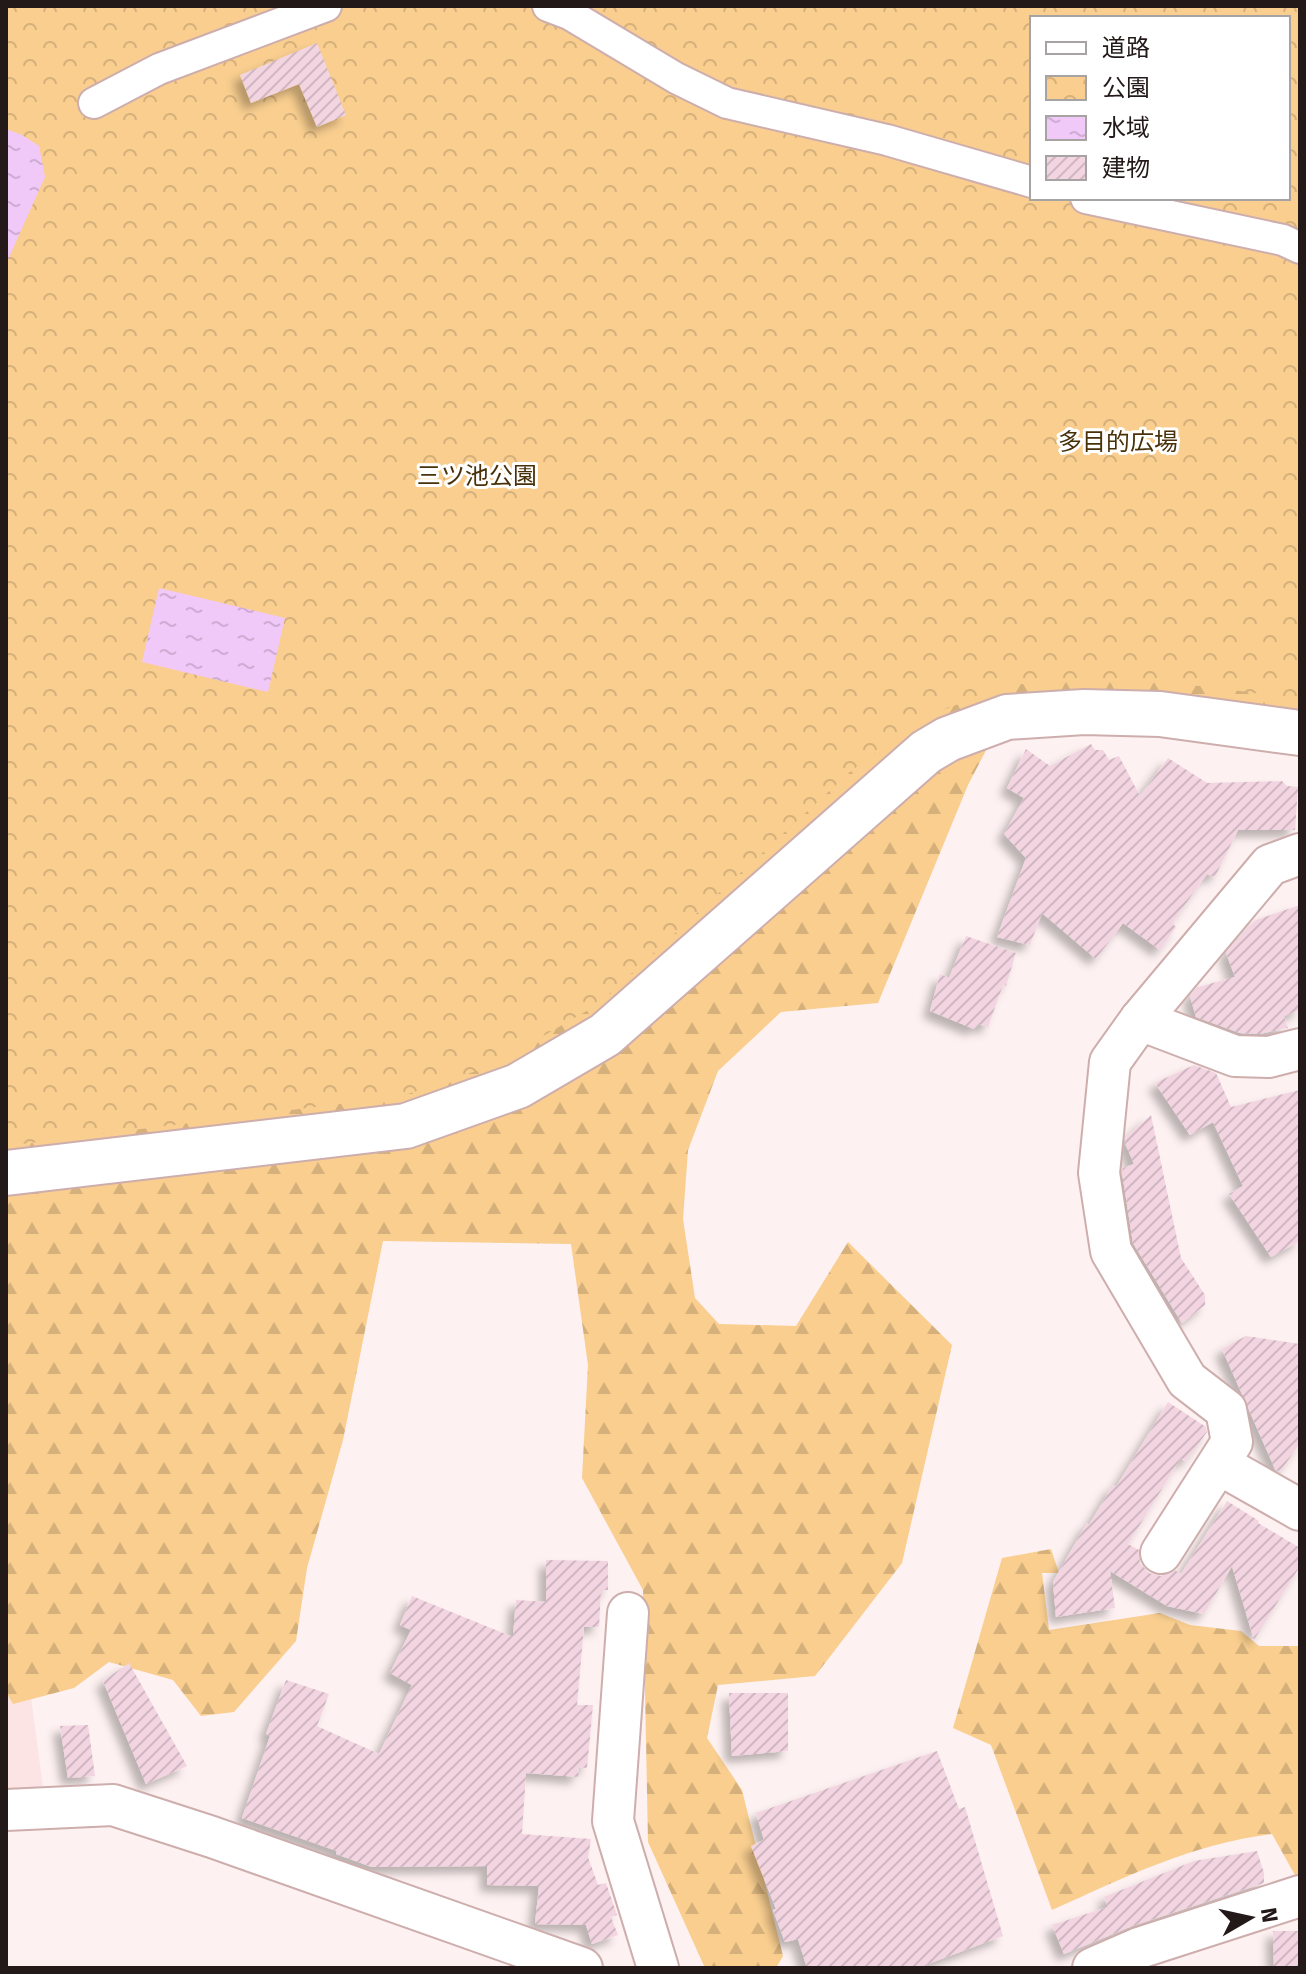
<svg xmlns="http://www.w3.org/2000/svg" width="1306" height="1974" viewBox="0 0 1306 1974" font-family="'Fira Sans','Noto Sans JP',sans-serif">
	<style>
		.built { fill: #fde4e4 }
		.forest { fill: url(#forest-firs) }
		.park { fill: url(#park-crowns); fill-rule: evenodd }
		.water { fill: url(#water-ripples) }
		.building { fill: url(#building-hatch); filter: url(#shadow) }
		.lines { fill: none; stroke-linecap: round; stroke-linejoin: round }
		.pedestrian-casing { stroke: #cdaead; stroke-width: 34 }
		.minor-casing { stroke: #cdaead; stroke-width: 44 }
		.tertiary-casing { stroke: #cdaead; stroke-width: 48 }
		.pedestrian { stroke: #fff; stroke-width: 30 }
		.minor { stroke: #fff; stroke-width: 40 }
		.tertiary { stroke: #fff; stroke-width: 44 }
		.labels { text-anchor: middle; stroke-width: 6; stroke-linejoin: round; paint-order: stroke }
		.park-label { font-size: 24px; fill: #483109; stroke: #fff }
	</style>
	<defs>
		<pattern id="forest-firs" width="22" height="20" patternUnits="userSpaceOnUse" patternTransform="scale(2)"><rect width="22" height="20" fill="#f9ce8f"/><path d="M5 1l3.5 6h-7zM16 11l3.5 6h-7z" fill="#d5b07b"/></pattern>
		<pattern id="park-crowns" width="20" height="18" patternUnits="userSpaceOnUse" patternTransform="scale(2)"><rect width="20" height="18" fill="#f9ce8f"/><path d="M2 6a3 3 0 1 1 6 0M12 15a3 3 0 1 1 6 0" fill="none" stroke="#d5b07b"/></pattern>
		<pattern id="water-ripples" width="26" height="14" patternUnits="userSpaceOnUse" patternTransform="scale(2)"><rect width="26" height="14" fill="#f1c9f8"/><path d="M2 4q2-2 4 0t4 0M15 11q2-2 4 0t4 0" fill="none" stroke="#ceacd4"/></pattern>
		<pattern id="building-hatch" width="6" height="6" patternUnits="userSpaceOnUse" patternTransform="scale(2)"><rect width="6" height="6" fill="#f2d5e1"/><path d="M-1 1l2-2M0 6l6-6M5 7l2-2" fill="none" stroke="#cfb6c0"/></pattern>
		<filter id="shadow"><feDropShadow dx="-7" dy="7" stdDeviation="4" flood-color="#0004"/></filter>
	</defs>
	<rect width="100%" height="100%" fill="#fef1f1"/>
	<polygon class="built" points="6,1511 43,1787 6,1791"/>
	<g class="forest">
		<polygon points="344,544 1300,665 1300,713 1009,706 968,785 878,1003 781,1012 718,1071 688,1150 683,1219 695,1298 719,1324 796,1326 848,1242 952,1345 902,1563 815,1676 718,1685 707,1738 742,1790 783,1956 776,1968 705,1968 648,1842 643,1590 582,1478 588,1365 571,1244 383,1241 343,1440 307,1568 296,1641 234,1712 201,1716 173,1680 109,1662 74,1688 13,1704 6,1692 6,734"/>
		<path d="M 1051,1549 L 1059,1573 L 1042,1573 L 1049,1630 L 1160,1613 L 1190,1625 L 1241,1631 L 1259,1646 L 1300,1646 L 1300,1876 L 1296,1877 L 1272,1834 C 1191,1844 1126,1877 1052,1910 L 991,1745 L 953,1728 L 1002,1558 Z"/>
	</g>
	<path class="park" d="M 6,6 L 1300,6 L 1300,700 L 1212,687 L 1098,678 L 1010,685 L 921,718 L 850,772 L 597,1005 L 491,1066 L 402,1096 L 6,1146 ZM 1032,18 L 1288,18 L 1288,198 L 1032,198 Z"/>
	<g class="water">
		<polygon points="6,129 22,135 39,146 45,177 6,264"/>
		<polygon points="159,588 285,618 268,692 142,662"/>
	</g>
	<g class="building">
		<polygon points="317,43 346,115 317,127 299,84 251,103 240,75"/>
		<polygon points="1091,744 1095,750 1103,750 1109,760 1119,756 1140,796 1168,758 1207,783 1282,781 1287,786 1298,787 1295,830 1238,830 1215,877 1207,874 1172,923 1176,927 1160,950 1123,923 1096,959 1042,913 1030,945 997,937 1026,858 1004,834 1024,798 1007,788 1026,749 1050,766"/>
		<polygon points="1300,905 1300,1010 1284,1016 1288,1028 1259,1034 1240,1033 1196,1017 1190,996 1198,987 1235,977 1226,953 1249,926 1256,920"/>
		<polygon points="966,936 1016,953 1006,986 1003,985 988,1027 978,1024 974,1029 930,1011 940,974 949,978"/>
		<polygon points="1194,1065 1216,1073 1231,1107 1300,1090 1300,1241 1271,1257 1229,1194 1243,1186 1213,1122 1190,1135 1155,1083"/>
		<polygon points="1151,1115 1181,1258 1205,1295 1205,1305 1182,1323 1133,1243 1122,1172 1123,1168 1134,1164 1125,1143 1126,1137"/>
		<polygon points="1246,1336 1300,1344 1300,1443 1280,1472 1275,1469 1222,1349"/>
		<polygon points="1168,1402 1206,1427 1207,1432 1185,1462 1181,1458 1128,1544 1139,1550 1140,1563 1149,1573 1161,1576 1175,1570 1181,1574 1227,1501 1259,1521 1258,1523 1300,1548 1300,1566 1254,1640 1232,1566 1204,1614 1167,1606 1110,1571 1115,1608 1056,1617 1053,1582 1087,1523 1089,1525 1113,1485 1116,1487"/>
		<polygon points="546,1560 608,1561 608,1590 601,1590 599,1627 584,1627 577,1705 593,1705 587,1768 578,1767 579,1777 526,1773 522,1834 591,1839 588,1857 598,1885 606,1883 617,1915 611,1917 618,1935 592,1944 586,1925 535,1924 539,1886 487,1885 487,1866 372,1867 336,1854 337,1851 242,1818 270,1736 266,1734 286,1680 329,1694 317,1726 379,1754 412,1685 390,1673 411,1630 400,1625 412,1596 513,1637 516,1600 546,1602"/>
		<polygon points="129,1663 187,1766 146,1784 103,1681"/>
		<polygon points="729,1693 788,1693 788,1751 732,1756"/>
		<polygon points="88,1725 95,1776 68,1778 60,1726"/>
		<polygon points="937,1751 959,1809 965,1807 1003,1936 917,1968 807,1968 798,1939 785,1942 773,1910 776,1909 751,1846 764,1840 756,1813"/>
		<polygon points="1257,1851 1264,1873 1264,1883 1132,1926 1064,1954 1052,1925 1108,1907 1104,1897 1194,1861"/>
		<polygon points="1273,1931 1300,1931 1300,1968 1274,1968"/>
	</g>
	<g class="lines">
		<defs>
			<g id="pedestrian">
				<polyline points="548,6 569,14 676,78 727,103 887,140 1032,182"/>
				<polyline points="94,103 159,69 326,6"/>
				<polyline points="1086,198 1283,240 1300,248"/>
			</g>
			<g id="minor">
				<polyline points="1140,1020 1235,1056 1269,1057 1300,1049"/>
				<polyline points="1219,1464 1300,1510"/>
				<polyline points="1161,1553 1232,1442 1226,1410 1187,1380 1111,1251 1099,1173 1110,1062 1140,1020 1270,865 1300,854"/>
				<polyline points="628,1613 613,1821 658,1968"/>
				<polyline points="6,1810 113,1805 212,1837 582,1968"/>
				<polyline points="1093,1968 1139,1948 1300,1896"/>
			</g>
			<polyline id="tertiary" points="6,1173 406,1126 518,1086 605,1035 926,752 948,739 1007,717 1084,712 1160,714 1300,733"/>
		</defs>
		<use href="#pedestrian" class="pedestrian-casing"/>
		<use href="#minor" class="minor-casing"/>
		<use href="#tertiary" class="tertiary-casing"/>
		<use href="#pedestrian" class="pedestrian"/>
		<use href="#minor" class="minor"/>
		<use href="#tertiary" class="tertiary"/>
	</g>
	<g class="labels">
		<g class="park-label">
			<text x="1118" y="450">多目的広場</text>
			<text x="477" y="484">三ツ池公園</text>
		</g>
	</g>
	<rect width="1306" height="1974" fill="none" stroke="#241919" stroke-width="16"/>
	<rect x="1030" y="16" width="260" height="184" fill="#ffffff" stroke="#a7a3a3" stroke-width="2"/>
	<rect x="1046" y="42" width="40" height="12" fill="#ffffff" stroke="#a7a3a3" stroke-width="2"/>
	<text x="1102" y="56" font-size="24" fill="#241919">道路</text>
	<rect x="1046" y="76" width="40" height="24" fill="url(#park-crowns)" stroke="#a7a3a3" stroke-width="2"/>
	<text x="1102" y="96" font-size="24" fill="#241919">公園</text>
	<rect x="1046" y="116" width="40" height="24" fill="url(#water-ripples)" stroke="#a7a3a3" stroke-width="2"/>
	<text x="1102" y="136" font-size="24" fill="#241919">水域</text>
	<rect x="1046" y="156" width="40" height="24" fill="url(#building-hatch)" stroke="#a7a3a3" stroke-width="2"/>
	<text x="1102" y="176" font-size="24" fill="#241919">建物</text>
	<g transform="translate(1250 1918) rotate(81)" stroke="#ffffff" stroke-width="6" paint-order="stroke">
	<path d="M0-6L14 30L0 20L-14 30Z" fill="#241919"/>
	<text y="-12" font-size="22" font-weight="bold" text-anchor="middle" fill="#241919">N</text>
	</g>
</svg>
